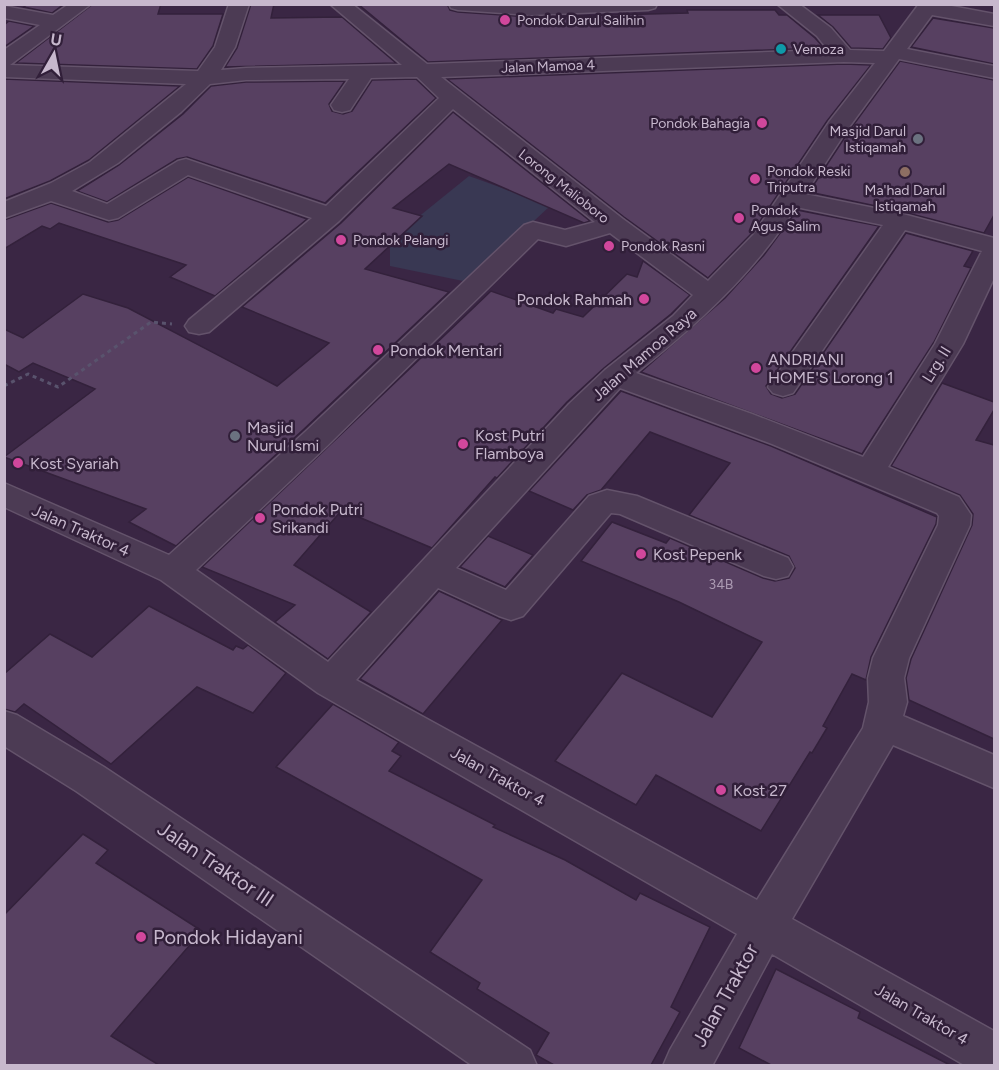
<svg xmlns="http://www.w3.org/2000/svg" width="999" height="1070" viewBox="0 0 999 1070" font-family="Figtree,sans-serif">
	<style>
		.green { fill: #393853 }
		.building { fill: #574061; stroke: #33213b; stroke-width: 1.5 }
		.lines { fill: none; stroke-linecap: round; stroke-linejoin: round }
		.street-casing { stroke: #64536b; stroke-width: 3 }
		.path { stroke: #59536d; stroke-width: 3; stroke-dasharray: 4 4; stroke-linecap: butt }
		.street { fill: #4c3b54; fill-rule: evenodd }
		.hotel-dot { fill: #d1479c; stroke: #311f39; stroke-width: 2 }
		.culture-dot { fill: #0f9aa8; stroke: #311f39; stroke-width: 2 }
		.worship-dot { fill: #6b7280; stroke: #311f39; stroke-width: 2 }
		.education-dot { fill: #8d6e63; stroke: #311f39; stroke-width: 2 }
		.labels { text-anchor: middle; stroke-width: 5; stroke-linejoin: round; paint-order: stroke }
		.far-poi-label { font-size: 14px; fill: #c7b8cd; stroke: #311f39; text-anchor: start }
		.far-street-label { font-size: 14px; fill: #c7b8cd; stroke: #311f39 }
		.number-label { font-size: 14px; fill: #ab9ab2 }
		.poi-label { font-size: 16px; fill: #c7b8cd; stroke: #311f39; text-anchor: start }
		.street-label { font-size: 16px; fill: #c7b8cd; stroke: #311f39 }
		.near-street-label { font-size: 20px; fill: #c7b8cd; stroke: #311f39 }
		.near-poi-label { font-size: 20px; fill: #c7b8cd; stroke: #311f39; text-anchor: start }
	</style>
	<rect width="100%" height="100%" fill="#3a2644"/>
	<polygon class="green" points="469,176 539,201 549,207 468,282 390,266 390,245 396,235"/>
	<g class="building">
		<polygon points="27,4 64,4 52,13 24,7"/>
		<polygon points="93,4 161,4 158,14 223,14 213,46 197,69 16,63"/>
		<polygon points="251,4 274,4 271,18 342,17 396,63 225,67 237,48"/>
		<polygon points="358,4 447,4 450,10 458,12 531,17 688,13 687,10 775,10 779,15 787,15 815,38 824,48 428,62"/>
		<polygon points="818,15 879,15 891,38 883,49 851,48 833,27"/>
		<polygon points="933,18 994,28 994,64 911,47"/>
		<polygon points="9,21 34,26 4,47 4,25"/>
		<polygon points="900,61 994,80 994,215 984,233 900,211 809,192 849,131"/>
		<polygon points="844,64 871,65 827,121 752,233 708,278 624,217 447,79"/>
		<polygon points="4,79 180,86 89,160 50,181 4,199"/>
		<polygon points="416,79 436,98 325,203 187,157 177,159 107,202 77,191 119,165 183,114 211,86 246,82 345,81 329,104 332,111 343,114 352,111 372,80"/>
		<polygon points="453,112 590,221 584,223 449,164 393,208 422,216 365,269 449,292 303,430 176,546 129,522 146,509 4,457 95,389 33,363 19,372 4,364 4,329 23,338 83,294 128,308 277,386 329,343 242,307 341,223"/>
		<polygon points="188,177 307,219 215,296 170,277 186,265 59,223 50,229 42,226 4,249 4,220 51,203 108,222 118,220"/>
		<polygon points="797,210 879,226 766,386 771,394 782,398 795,394 906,233 973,251 964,266 971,268 934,342 862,454 641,372 725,298 764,255"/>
		<polygon points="643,261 690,295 671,314 604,368 567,402 497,478 495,477 432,548 342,510 294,565 371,612 328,659 275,622 295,605 202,567 491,291 553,313 556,309 583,317 627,274 637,277"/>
		<polygon points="942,383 994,402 994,410 976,440 994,445 994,739 909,700 906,678 911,659 972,525 973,514 960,495 891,466"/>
		<polygon points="621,391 771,446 937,517 936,524 871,657 866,680 852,674 823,726 827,728 812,753 810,752 761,831 656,775 636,805 555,761 622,673 712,717 762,642 679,602 581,561 612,522 666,543 670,538 763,578 775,581 789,578 795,568 789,556 689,515 730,463 650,432 601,490 587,495 573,510 529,491"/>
		<polygon points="488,536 533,555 505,587 460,567"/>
		<polygon points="439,591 502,620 423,714 360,679"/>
		<polygon points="149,606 233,650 236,646 243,649 248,645 286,673 253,713 197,687 111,764 24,704 15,712 4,709 4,674 50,634 92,657"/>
		<polygon points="333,704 399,742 392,751 401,756 389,771 495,825 493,827 565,860 636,900 640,893 710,927 671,1007 680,1012 651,1065 554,1065 536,1055 549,1033 477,989 480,983 430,952 482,880 276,767"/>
		<polygon points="83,834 108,850 96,863 202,931 111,1036 159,1065 4,1065 4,915"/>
		<polygon points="776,969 860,1012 858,1018 950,1065 771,1065 739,1048"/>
	</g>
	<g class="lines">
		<defs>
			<g id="street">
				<path d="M 69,4 L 91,4 L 10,65 L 198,71 L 215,47 L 229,4 L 249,4 L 235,47 L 221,70 L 246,68 L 402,65 L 330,4 L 352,4 L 427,64 L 828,50 L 817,36 L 777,4 L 799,4 L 831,28 L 850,50 L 884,51 L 919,4 L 941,4 L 994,14 L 994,26 L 932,15 L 907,49 L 994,66 L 994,78 L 899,59 L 847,130 L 805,194 L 899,213 L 994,238 L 994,278 L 963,344 L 888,467 L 959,497 L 971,515 L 970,525 L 909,658 L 904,678 L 907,702 L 903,716 L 994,755 L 994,788 L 893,745 L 792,919 L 994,1031 L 994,1066 L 966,1066 L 772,954 L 712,1066 L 663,1066 L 670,1050 L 737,934 L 318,693 L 161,580 L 4,507 L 4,483 L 169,555 L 305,432 L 524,225 L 533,222 L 565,230 L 595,222 L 453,109 L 339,221 L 209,332 L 199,334 L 189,332 L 185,326 L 189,320 L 312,218 L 188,175 L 118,218 L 109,220 L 51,201 L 4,218 L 4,202 L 51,183 L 90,162 L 186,84 L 4,77 L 4,50 L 40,25 L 4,18 L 4,6 L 53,15 ZM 844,62 L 875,63 L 829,122 L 754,234 L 708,281 L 623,219 L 441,77 ZM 417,77 L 439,98 L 326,206 L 186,159 L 178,161 L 107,204 L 72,191 L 118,163 L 181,112 L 210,84 L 246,80 L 349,79 L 331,105 L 334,110 L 342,112 L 350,110 L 371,78 ZM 796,207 L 883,225 L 768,387 L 773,393 L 783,396 L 793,393 L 905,230 L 982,251 L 935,344 L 863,457 L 752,414 L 636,373 C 697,325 754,273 796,207 ZM 610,233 L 693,295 L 673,316 L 605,370 L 569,404 L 328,662 L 196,570 L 327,446 L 538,239 L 566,246 ZM 620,388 L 772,444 L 937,513 L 939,516 L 938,525 L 873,658 L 868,678 L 869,702 L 863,728 L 757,900 L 356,680 L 438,588 L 499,616 L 511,620 L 523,616 L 611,513 L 620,514 L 764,576 L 776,579 L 788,576 L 793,567 L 788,558 L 637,496 L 607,490 L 589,496 L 506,590 L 456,568 Z"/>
				<polygon points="449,4 657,4 655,8 648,10 531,15 458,10 451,8"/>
				<polygon points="4,711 17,715 104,767 530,1050 537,1066 473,1066 76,791 4,746"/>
			</g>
		</defs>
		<use href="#street" class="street-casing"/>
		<polyline class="path" points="4,386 28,374 58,387 151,322 172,324"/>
		<use href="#street" class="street"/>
	</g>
	<g class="hotel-dot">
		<circle cx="505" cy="20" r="6"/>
		<circle cx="762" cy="123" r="6"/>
		<circle cx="755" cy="179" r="6"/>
		<circle cx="739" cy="218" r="6"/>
		<circle cx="341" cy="240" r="6"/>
		<circle cx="609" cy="246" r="6"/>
		<circle cx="644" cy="299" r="6"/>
		<circle cx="378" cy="350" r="6"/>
		<circle cx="756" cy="368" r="6"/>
		<circle cx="463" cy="444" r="6"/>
		<circle cx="18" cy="463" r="6"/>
		<circle cx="260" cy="518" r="6"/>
		<circle cx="641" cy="554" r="6"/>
		<circle cx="721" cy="790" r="6"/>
		<circle cx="141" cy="937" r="6"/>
	</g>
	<circle class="culture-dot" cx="781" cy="49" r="6"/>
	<g class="worship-dot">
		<circle cx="918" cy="139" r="6"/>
		<circle cx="235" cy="436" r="6"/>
	</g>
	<circle class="education-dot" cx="905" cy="172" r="6"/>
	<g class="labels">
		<g class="far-poi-label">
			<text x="517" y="25">Pondok Darul Salihin</text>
			<text x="793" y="54">Vemoza</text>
			<text x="750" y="128" text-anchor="end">Pondok Bahagia</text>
			<text x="906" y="136" text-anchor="end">Masjid Darul<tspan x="906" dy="16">Istiqamah</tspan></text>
			<text x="767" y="176">Pondok Reski<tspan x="767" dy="16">Triputra</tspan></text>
			<text x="905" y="195" text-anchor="middle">Ma'had Darul<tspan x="905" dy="16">Istiqamah</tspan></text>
			<text x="751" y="215">Pondok<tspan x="751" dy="16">Agus Salim</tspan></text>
			<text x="353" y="245">Pondok Pelangi</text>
			<text x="621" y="251">Pondok Rasni</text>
		</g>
		<g class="far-street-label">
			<text transform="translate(548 66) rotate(-2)" y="5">Jalan Mamoa 4</text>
			<text transform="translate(564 186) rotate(38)" y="5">Lorong Malioboro</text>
		</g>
		<g class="number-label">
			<text x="721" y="589">34B</text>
		</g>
		<g class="poi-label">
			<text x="632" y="305" text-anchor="end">Pondok Rahmah</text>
			<text x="390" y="356">Pondok Mentari</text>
			<text x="768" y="365">ANDRIANI<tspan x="768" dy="18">HOME'S Lorong 1</tspan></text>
			<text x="247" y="433">Masjid<tspan x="247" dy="18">Nurul Ismi</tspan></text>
			<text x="475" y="441">Kost Putri<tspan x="475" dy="18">Flamboya</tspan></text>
			<text x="30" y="469">Kost Syariah</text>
			<text x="272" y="515">Pondok Putri<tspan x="272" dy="18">Srikandi</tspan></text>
			<text x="653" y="560">Kost Pepenk</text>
			<text x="733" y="796">Kost 27</text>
		</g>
		<g class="street-label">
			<text transform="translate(644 354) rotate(-41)" y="6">Jalan Mamoa Raya</text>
			<text transform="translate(936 364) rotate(-58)" y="6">Lrg. II</text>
			<text transform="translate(81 530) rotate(24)" y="6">Jalan Traktor 4</text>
			<text transform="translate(498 776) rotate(29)" y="6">Jalan Traktor 4</text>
			<text transform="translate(922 1014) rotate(30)" y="6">Jalan Traktor 4</text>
		</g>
		<g class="near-street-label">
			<text transform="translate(216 864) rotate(34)" y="7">Jalan Traktor III</text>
			<text transform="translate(725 995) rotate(-61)" y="7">Jalan Traktor</text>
		</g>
		<g class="near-poi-label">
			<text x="153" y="944">Pondok Hidayani</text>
		</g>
	</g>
	<rect width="999" height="1070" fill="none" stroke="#c7b8cd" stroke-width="12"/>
	<g transform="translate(54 54) rotate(9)" stroke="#311f39" stroke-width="4.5" paint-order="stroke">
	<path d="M0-4.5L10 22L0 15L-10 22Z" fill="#c7b8cd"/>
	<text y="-9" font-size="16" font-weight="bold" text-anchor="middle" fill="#c7b8cd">U</text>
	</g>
</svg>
